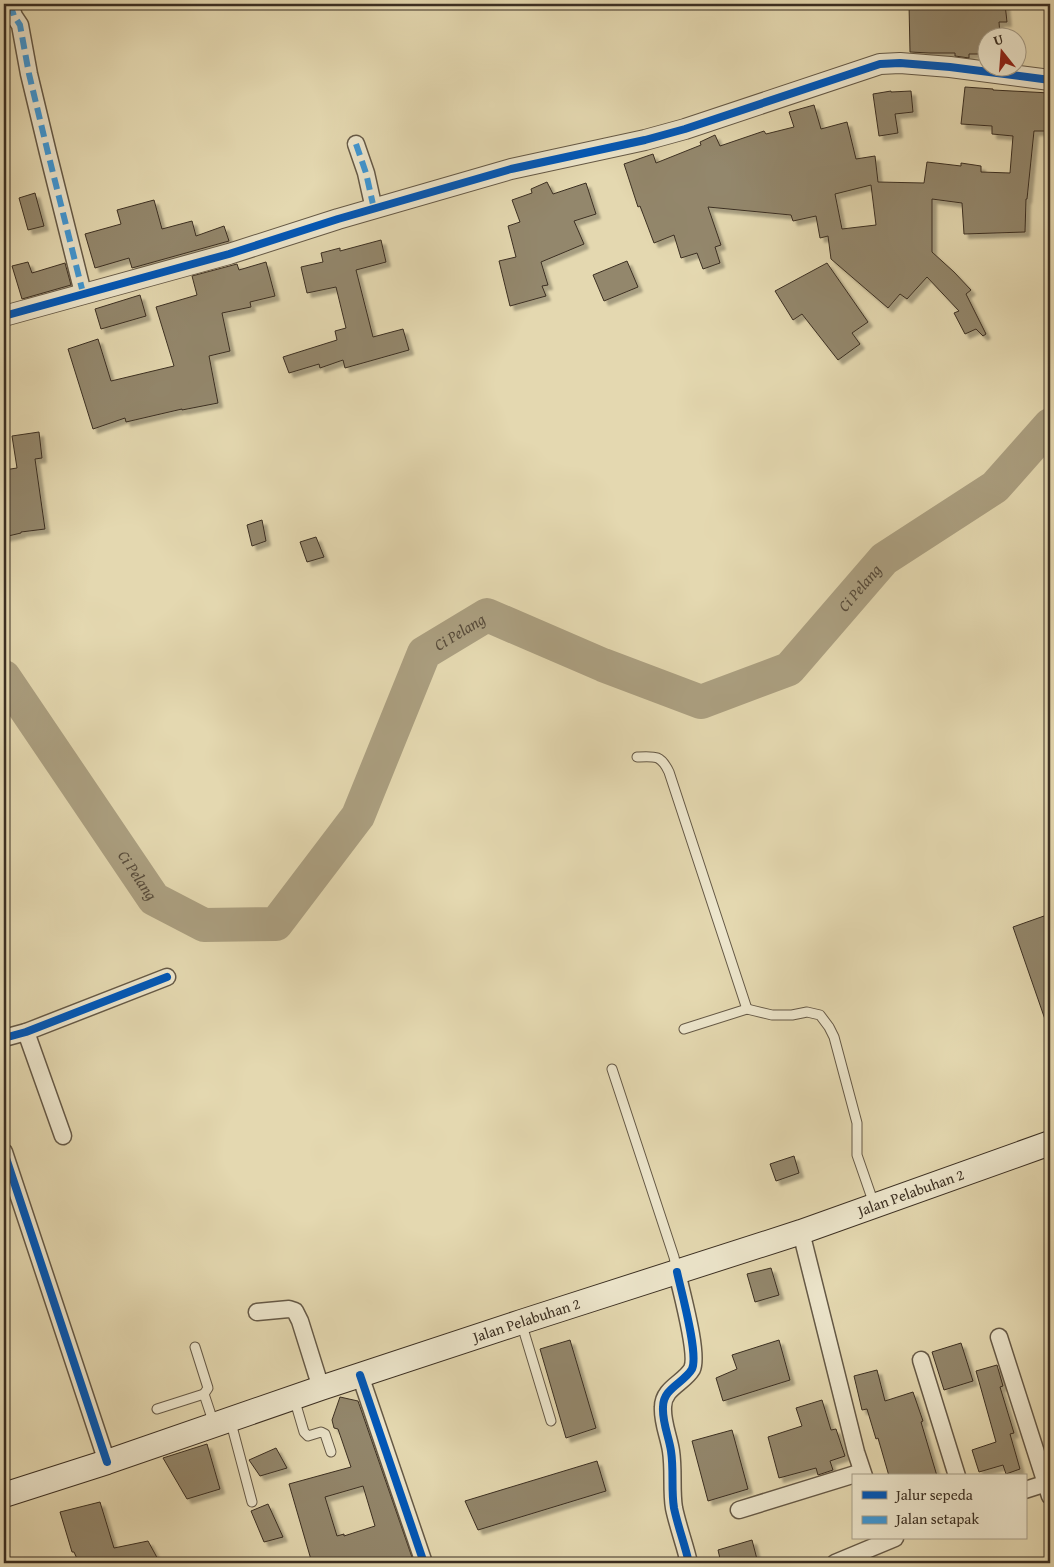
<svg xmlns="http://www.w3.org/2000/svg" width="1054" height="1567" viewBox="0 0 1054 1567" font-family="'Gentium Book Plus',serif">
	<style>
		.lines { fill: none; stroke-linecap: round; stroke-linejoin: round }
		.river { stroke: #ab9f80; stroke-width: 34 }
		.building { fill: #93876c; stroke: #3b2f22; fill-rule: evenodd; filter: url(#shadow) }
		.service-casing { stroke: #655946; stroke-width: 11 }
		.minor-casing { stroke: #655946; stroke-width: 19 }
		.tertiary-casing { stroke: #655946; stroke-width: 22 }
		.secondary-casing { stroke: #3b2f22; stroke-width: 26 }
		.service { stroke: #ede6cc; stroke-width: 9 }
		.minor { stroke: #ede6cc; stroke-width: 16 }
		.tertiary { stroke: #ede6cc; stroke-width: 20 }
		.secondary { stroke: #ede6cc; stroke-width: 24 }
		.quiet { stroke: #3e97d5; stroke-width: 6; stroke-dasharray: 12 6; stroke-linecap: butt }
		.cycleway-casing { stroke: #ede6cc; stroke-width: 11 }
		.cycleway { stroke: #0057b8; stroke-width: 8 }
		.labels { text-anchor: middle; stroke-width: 4.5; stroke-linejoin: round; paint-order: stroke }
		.street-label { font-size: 15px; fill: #3b2f22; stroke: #ede6cc }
		.water-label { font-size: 16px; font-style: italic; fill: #574b3a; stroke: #ede6cc }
	</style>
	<defs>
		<filter id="shadow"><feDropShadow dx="4.5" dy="4.5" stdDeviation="1" flood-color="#0004"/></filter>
	</defs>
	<rect width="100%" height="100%" fill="#e4d8b0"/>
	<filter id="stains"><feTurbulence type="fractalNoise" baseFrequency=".004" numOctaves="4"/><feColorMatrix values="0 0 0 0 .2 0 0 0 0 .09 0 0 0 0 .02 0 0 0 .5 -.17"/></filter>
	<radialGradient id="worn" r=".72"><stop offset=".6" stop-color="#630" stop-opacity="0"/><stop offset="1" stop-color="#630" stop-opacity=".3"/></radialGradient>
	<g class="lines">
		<path class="river" id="s1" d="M 4,677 L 154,899 L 204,925 L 276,924 L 358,816 L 424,653 L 487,615 L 603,665 L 701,702 L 789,669 L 884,559 L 995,487 L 1050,425"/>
	</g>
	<g class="building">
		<polygon points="909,4 1005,4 1007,22 999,22 1000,35 997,35 997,38 986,38 986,54 969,54 969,58 955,56 955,53 930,53 910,52"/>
		<path d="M 965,87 L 993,89 L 993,90 L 1050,93 L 1049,100 L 1050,100 L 1050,131 L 1034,131 L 1027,199 L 1026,199 L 1025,232 L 964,234 L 962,203 L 932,199 L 932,252 L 954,272 L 971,290 L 966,294 L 986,334 L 983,336 L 976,329 L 965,334 L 954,313 L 959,311 L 927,277 L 907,299 L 900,294 L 888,308 L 831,259 L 828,236 L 820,238 L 816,216 L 793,221 L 791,215 L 708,207 L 721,245 L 715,247 L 720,263 L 703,269 L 697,253 L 681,258 L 674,235 L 654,243 L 640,206 L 638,207 L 624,164 L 653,154 L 656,163 L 701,145 L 700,142 L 715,135 L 720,146 L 764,131 L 766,134 L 794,127 L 789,112 L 814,105 L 821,129 L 847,122 L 856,159 L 875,156 L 878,182 L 924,183 L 927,162 L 961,166 L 961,163 L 981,166 L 981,172 L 1010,173 L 1013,136 L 992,134 L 992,126 L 961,124 ZM 871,185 L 876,225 L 842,229 L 835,194 Z"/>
		<polygon points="891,91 891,92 911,91 913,112 895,114 898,133 879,136 873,94"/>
		<polygon points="547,182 553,194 586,183 596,214 574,221 584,244 541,262 548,285 542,286 546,296 510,306 499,261 516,257 508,226 520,222 512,200 532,193 531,189"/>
		<polygon points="35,193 44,226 28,230 19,198"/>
		<polygon points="154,200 162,229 192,221 196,236 224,226 229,241 132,268 129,258 95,268 85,234 121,224 117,210"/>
		<polygon points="381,240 386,262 356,270 373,337 403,329 409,350 345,368 343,360 320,368 319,364 289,373 283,357 337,340 335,331 346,328 336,287 307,293 301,267 323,262 321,253 340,248 340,251"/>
		<polygon points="627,261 638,287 604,301 593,275"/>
		<polygon points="28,262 32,273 65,263 71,285 22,299 12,266"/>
		<polygon points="266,262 275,296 250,302 251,307 222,313 230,351 209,356 218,403 182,410 182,409 126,422 125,418 93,429 68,349 98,339 111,381 174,366 156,307 197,295 192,276 237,264 239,270"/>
		<polygon points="827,263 868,322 852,333 860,344 838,360 802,314 793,320 775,291"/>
		<polygon points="140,295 146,316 101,329 95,309"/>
		<polygon points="39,432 42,458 35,459 45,529 21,532 21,533 4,537 4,470 17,468 12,436"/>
		<polygon points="262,520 266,541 252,546 247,525"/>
		<polygon points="316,537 324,557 307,562 300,542"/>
		<polygon points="1044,916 1047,923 1050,922 1050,1028 1048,1028 1013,927"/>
		<polygon points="794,1156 799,1173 776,1181 770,1164"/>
		<polygon points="771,1268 779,1295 755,1302 747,1274"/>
		<polygon points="570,1340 596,1428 566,1438 540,1349"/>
		<polygon points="779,1340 790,1380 723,1401 716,1378 737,1369 732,1355"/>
		<polygon points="961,1343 973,1381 944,1390 932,1352"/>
		<polygon points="997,1365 1003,1386 1000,1387 1014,1433 1010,1434 1020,1469 1006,1474 1003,1465 979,1472 972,1450 996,1442 976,1371"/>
		<polygon points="877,1370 885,1401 913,1392 923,1421 921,1422 937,1476 889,1476 878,1438 876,1439 867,1409 862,1410 854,1376"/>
		<path d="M 340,1397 L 358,1401 L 414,1563 L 312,1563 L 289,1484 L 351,1467 L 338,1429 L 334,1428 L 332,1420 ZM 363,1486 L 375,1526 L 344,1536 L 344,1534 L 337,1536 L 325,1497 Z"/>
		<polygon points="822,1400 831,1430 836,1429 845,1456 830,1461 833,1470 818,1475 816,1468 779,1478 768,1437 802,1426 796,1408"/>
		<polygon points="732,1430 748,1489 708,1501 692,1441"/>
		<polygon points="207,1444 220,1489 187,1499 163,1458"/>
		<polygon points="276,1448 287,1468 260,1476 249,1460"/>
		<polygon points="597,1461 606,1491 478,1530 465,1501"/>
		<polygon points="100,1502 114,1548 148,1541 160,1563 79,1563 74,1552 72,1552 60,1512"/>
		<polygon points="268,1504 283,1537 264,1542 251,1511"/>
		<polygon points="752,1540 758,1563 721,1563 718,1550"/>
	</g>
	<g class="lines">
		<defs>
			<g id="service">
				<path d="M 637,757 C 655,756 661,755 669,772 L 747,1009"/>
				<polyline points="684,1029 747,1009 772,1015 792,1015 807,1012 820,1015 829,1027 834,1037 857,1123 857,1155 874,1204"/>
				<polyline points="612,1069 674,1257 677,1271"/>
				<polyline points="521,1322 551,1421"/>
				<polyline points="195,1347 208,1388 204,1394 214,1424"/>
				<polyline points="294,1398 304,1432 308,1436 321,1432 325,1434 331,1452"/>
				<polyline points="157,1409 204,1394"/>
				<polyline points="230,1419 252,1502"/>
			</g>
			<g id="minor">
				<polyline points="10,4 14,16 20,25 29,74 48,153 83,293"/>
				<polyline points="356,144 366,173 374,209"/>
				<polyline points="26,1032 63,1136"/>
				<polyline points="4,1038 26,1032 167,977"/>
				<polyline points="4,1152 107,1462"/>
				<polyline points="801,1232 856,1452 864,1476"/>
				<path d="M 677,1272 C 681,1291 699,1354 692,1369 C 684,1383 663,1388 663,1407 C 662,1422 669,1437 671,1451 C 674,1470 671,1490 674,1508 C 678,1527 685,1545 689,1563"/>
				<polyline points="257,1312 289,1309 295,1311 300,1321 321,1388"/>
				<polyline points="999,1337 1050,1496"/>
				<polyline points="921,1360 957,1476"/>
				<polyline points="360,1375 424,1563"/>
				<polyline points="1025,1490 1050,1482"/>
				<polyline points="739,1510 862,1472"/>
				<polyline points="835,1563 895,1538"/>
			</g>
			<polyline id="tertiary" points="4,316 229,254 338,219 511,169 645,140 685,129 880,64 900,63 950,67 1050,80"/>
			<g id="secondary">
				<path id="s2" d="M 4,1495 L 107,1462 L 321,1388 L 521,1322 L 801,1232 L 1050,1143"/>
			</g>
		</defs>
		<use href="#service" class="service-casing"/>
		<use href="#minor" class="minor-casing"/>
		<use href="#tertiary" class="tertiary-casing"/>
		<use href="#secondary" class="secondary-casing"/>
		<use href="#service" class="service"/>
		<use href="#minor" class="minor"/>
		<use href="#tertiary" class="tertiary"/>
		<use href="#secondary" class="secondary"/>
		<g class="quiet">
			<polyline points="10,4 14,16 20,25 29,74 48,153 83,293"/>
			<polyline points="356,144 366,173 374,209"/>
		</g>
		<defs>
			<g id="cycleway">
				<polyline points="4,316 229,254 338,219 511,169 645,140 685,129 880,64 900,63 950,67 1050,80"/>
				<polyline points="4,1038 26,1032 167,977"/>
				<polyline points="4,1152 107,1462"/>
				<path d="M 677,1272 C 681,1291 699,1354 692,1369 C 684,1383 663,1388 663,1407 C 662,1422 669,1437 671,1451 C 674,1470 671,1490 674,1508 C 678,1527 685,1545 689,1563"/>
				<polyline points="360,1375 424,1563"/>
			</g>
		</defs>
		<use href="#cycleway" class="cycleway-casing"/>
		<use href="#cycleway" class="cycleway"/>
	</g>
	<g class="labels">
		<g class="street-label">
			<text dy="5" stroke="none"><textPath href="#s2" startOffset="956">Jalan Pelabuhan 2</textPath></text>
			<text dy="5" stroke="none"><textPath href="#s2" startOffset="551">Jalan Pelabuhan 2</textPath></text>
		</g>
		<g class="water-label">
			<text dy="6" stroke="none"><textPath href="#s1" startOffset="1214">Ci Pelang</textPath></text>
			<text dy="6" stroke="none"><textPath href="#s1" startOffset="749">Ci Pelang</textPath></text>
			<text dy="6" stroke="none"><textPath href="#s1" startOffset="239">Ci Pelang</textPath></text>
		</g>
	</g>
	<rect width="1054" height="1567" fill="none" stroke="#e4d8b0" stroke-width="20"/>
	<rect x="5" y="5" width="1044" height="1557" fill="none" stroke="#3b2f22" stroke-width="2.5"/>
	<rect x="10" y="10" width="1034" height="1547" fill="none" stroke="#3b2f22"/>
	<rect x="852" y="1474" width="175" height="65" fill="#ede6cc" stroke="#a69d88"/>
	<rect x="862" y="1491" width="25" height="8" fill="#0057b8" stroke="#a69d88"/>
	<text x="896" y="1500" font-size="15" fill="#3b2f22">Jalur sepeda</text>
	<rect x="862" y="1516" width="25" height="8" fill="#3e97d5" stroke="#a69d88"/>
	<text x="896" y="1524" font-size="15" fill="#3b2f22">Jalan setapak</text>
	<g transform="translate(1002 52) rotate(343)"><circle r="24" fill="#ede6cc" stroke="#a69d88"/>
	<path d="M0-4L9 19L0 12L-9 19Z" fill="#8f2418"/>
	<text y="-8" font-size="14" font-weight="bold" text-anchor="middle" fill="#3b2f22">U</text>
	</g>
	<rect width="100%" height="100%" filter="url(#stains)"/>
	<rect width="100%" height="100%" fill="url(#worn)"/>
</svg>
